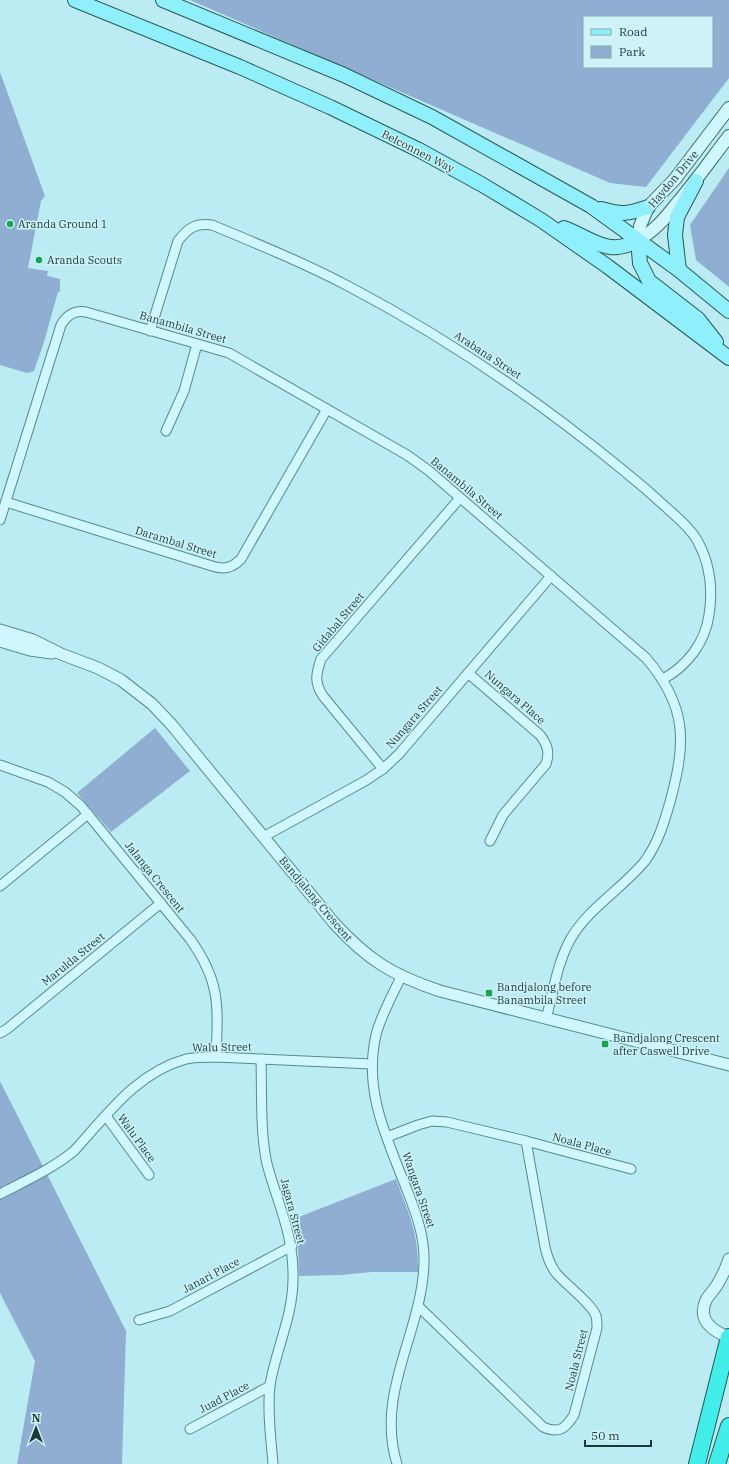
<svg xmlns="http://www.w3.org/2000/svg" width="729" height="1464" viewBox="0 0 729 1464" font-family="'IBM Plex Serif',serif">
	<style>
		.green { fill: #8faed1; fill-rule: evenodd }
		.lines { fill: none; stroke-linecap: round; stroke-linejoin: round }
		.minor-casing { stroke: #548c8a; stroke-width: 11 }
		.tertiary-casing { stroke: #548c8a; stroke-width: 13 }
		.secondary-casing { stroke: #376e6a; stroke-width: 14 }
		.primary-casing { stroke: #295954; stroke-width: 16 }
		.motorway-casing { stroke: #295954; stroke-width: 18 }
		.minor { stroke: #d0f7fd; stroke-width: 9 }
		.tertiary { stroke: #d0f7fd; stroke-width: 11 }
		.secondary { stroke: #d0f7fd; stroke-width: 12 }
		.primary { stroke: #8feffb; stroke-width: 14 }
		.motorway { stroke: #42edea; stroke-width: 16 }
		.poi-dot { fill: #1da254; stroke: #cdf3f9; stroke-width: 1.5 }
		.labels { text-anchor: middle; stroke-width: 3; stroke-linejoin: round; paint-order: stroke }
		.street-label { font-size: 11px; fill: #1a3937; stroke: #cdf3f9 }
		.poi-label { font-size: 11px; fill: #1a3937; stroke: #cdf3f9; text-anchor: start }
	</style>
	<rect width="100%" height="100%" fill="#bcecf3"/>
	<g class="green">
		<path d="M 190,0 L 729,0 L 729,78 L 646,187 L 610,183 ZM 584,17 L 712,17 L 712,67 L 584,67 Z"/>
		<polygon points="0,72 45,196 41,201 28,268 48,271 47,276 60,279 60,292 58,292 43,345 34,371 27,373 0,365"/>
		<polygon points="729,168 729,287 696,260 690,225"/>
		<polygon points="155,728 190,771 111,832 77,793"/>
		<polygon points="0,1081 126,1331 122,1464 17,1464 35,1361 0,1293"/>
		<path d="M 396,1179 C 409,1214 419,1234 418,1272 L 372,1272 L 341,1275 L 299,1276 L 298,1244 L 291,1220 Z"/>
	</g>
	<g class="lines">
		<defs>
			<g id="minor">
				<path d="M 150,331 L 178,241 C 188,228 195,223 212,225 C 258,244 304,263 348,286 C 447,338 538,400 624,471 C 639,483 654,496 669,510 C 679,519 690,528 697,540 C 710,563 713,589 709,615 C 705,643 687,666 663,679"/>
				<polyline points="166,431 184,391 197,344"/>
				<path d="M 6,502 L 212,566 C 224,570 232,568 241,559 L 327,409"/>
				<path d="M 0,520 L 61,325 C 67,315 74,310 86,312 L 229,353 L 407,455 L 428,470 L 646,658 C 688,707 686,743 670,802 C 664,823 658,843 645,861 C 622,889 588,908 570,940 C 557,964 553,993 546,1019"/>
				<path d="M 468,673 L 540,735 C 547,744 550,752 546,764 L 503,815 L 490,841"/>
				<path d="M 0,765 L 48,782 L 65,792 L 81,806 L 190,939 C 221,982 218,1007 216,1057"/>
				<path d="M 383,769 L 323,696 C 314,682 316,674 321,659 L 460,498"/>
				<polyline points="263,837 365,781 383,769 399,754 551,576"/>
				<polyline points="0,886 88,814"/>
				<polyline points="0,1033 7,1029 161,903"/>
				<path d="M 261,1059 C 262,1091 260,1133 267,1164 C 278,1205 294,1234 293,1279 C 293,1316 276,1349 270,1385 C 267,1411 271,1438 273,1464"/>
				<polyline points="106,1116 149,1175"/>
				<path d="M 387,1137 L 418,1125 L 432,1121 L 447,1122 L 526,1141 L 545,1247 C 547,1256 550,1265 556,1273 C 565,1284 592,1304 596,1316 C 597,1320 597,1324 597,1328 L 574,1415 C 565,1429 559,1434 543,1427 L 418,1306"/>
				<polyline points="526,1141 631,1169"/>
				<path d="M 0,1194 C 25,1181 52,1169 74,1151 C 107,1115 136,1073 186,1059 C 196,1057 206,1057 216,1057 L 372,1064"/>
				<polyline points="139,1320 170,1311 292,1246"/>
				<polyline points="190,1429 270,1386"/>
				<path d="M 397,1464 C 375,1392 422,1333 424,1263 C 425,1237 416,1213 407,1190 C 387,1138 363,1092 376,1035 C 381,1015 392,996 401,977"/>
			</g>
			<g id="tertiary">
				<path d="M 0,630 L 33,640 L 61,654 L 98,668 L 121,680 L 152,704 L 171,724 L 334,923 C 368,960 392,975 440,991 L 729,1065"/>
				<polyline points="0,641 30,650 52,653"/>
				<path d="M 729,1259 C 726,1268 722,1277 717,1285 C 714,1290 709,1295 706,1300 C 697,1320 712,1331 729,1337"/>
			</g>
			<g id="secondary">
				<polyline points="638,240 640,226 648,207 675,179 729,108"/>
				<path d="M 638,240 C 655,231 666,217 678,202 C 696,181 712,158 729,136"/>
			</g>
			<g id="primary">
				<polyline points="75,0 240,67 330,107 419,150 481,184 541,220 607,266 729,358"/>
				<polyline points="163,0 344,75 432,117 591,206 679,270 729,311"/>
				<path d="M 601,209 C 622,215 628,214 648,207"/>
				<path d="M 564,228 C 591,238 608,258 638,240"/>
				<polyline points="638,240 640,263 649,281 698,319 716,342"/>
				<polyline points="679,270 675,235 677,217 696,181"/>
			</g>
			<g id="motorway">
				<polyline points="697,1464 729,1337"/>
				<polyline points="717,1464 729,1426"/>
			</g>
		</defs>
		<use href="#minor" class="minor-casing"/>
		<use href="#tertiary" class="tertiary-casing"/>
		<use href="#secondary" class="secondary-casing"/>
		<use href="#primary" class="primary-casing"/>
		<use href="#motorway" class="motorway-casing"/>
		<use href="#minor" class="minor"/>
		<use href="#tertiary" class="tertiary"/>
		<use href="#secondary" class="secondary"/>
		<use href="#primary" class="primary"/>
		<use href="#motorway" class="motorway"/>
	</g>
	<g class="poi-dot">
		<circle cx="10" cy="224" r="4"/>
		<circle cx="39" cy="260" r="4"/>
		<rect x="485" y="989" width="8" height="8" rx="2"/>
		<rect x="601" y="1040" width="8" height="8" rx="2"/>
	</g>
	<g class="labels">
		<g class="street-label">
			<text transform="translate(418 151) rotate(27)" y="4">Belconnen Way</text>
			<text transform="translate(673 179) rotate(-50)" y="4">Haydon Drive</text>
			<text transform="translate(183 327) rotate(16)" y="4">Banambila Street</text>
			<text transform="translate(488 355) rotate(33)" y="4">Arabana Street</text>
			<text transform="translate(467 488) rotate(40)" y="4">Banambila Street</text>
			<text transform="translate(176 542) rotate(17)" y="4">Darambal Street</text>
			<text transform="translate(338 622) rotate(-50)" y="4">Gidabal Street</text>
			<text transform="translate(515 697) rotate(41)" y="4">Nungara Place</text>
			<text transform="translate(414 717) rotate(-49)" y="4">Nungara Street</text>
			<text transform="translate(155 877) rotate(51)" y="4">Jalanga Crescent</text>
			<text transform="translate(316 899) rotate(50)" y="4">Bandjalong Crescent</text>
			<text transform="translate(73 959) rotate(-39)" y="4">Marulda Street</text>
			<text transform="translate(222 1047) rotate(-1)" y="4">Walu Street</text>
			<text transform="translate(137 1138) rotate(54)" y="4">Walu Place</text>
			<text transform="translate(582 1144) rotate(15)" y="4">Noala Place</text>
			<text transform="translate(419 1190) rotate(71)" y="4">Wangara Street</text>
			<text transform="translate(293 1211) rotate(75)" y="4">Jagara Street</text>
			<text transform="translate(211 1275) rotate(-28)" y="4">Janari Place</text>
			<text transform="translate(576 1360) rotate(-76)" y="4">Noala Street</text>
			<text transform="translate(224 1397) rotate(-28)" y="4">Juad Place</text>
		</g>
		<g class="poi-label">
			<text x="18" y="228">Aranda Ground 1</text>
			<text x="47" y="264">Aranda Scouts</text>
			<text x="497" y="991">Bandjalong before<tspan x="497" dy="13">Banambila Street</tspan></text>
			<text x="613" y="1042">Bandjalong Crescent<tspan x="613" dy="13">after Caswell Drive</tspan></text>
		</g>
	</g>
	<rect x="583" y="16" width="130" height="52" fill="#cdf3f9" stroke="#85a9ab"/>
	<rect x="591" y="29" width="20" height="6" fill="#8feffb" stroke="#85a9ab"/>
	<text x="619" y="36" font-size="12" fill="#1a3937">Road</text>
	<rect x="591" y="46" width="20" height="12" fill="#8faed1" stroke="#85a9ab"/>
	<text x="619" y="56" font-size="12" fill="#1a3937">Park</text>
	<g transform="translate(36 1428)" stroke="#cdf3f9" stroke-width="3" paint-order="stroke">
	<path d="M0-3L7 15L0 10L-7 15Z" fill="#1a3937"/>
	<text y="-6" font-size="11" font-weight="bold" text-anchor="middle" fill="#1a3937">N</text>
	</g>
	<path d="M585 1440v6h66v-6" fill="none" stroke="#1a3937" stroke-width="2"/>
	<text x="591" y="1440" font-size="12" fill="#1a3937" stroke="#cdf3f9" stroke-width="3" paint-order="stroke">50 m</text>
</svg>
